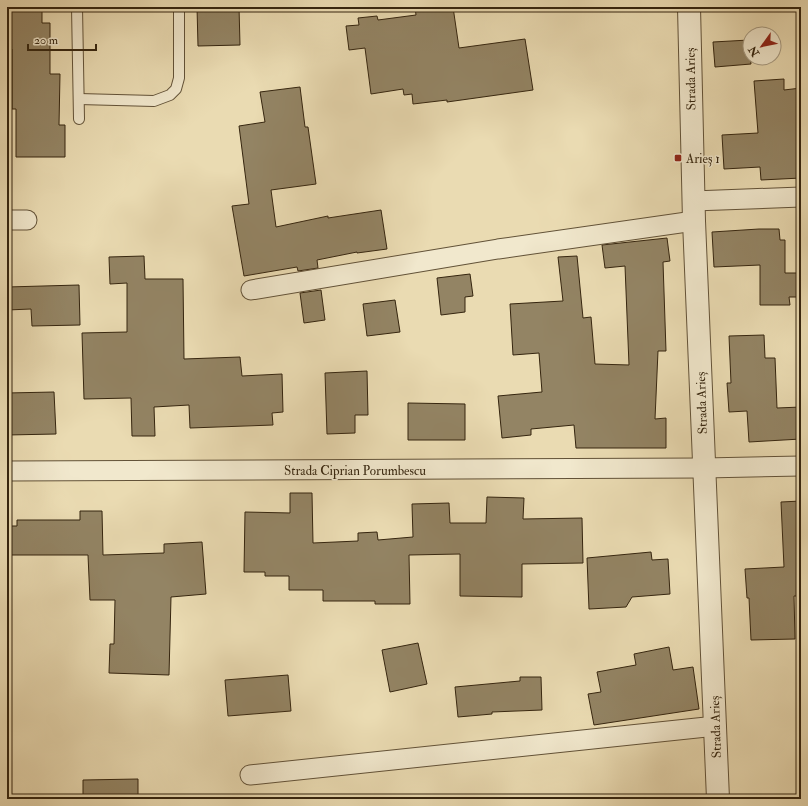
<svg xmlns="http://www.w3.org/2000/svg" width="808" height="806" viewBox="0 0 808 806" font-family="'IM FELL Double Pica',serif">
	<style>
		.building { fill: #938464; stroke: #35250f }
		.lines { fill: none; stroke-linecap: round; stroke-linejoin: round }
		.service-casing { stroke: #625238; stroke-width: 12 }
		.minor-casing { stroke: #625238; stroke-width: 21 }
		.tertiary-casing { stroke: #625238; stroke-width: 24 }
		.service { stroke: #f1e8cd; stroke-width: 10 }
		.minor { stroke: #f1e8cd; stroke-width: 19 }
		.tertiary { stroke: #f1e8cd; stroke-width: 22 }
		.poi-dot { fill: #8f2418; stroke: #f1e8cd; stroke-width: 1.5 }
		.labels { text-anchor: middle; stroke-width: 3; stroke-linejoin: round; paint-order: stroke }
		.street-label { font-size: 13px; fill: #35250f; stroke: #f1e8cd }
		.poi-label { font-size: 13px; fill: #35250f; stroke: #f1e8cd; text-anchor: start }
	</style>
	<rect width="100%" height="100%" fill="#eadbb2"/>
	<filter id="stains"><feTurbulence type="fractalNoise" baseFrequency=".005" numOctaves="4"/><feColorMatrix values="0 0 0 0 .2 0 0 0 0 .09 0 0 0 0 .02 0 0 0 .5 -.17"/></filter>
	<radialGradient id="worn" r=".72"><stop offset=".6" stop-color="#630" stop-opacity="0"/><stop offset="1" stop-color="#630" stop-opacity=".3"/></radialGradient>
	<g class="building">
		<polygon points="7,7 42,8 42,23 50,23 50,74 60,74 59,125 65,125 65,157 16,157 16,109 12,109 12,49 7,49"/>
		<polygon points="197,7 239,7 240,45 198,46"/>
		<polygon points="415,7 453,7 459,48 525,39 533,90 447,102 447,100 413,104 412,94 404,95 403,89 371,94 365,48 349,50 346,26 359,25 358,18 377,16 378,20 416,15"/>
		<polygon points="749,40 751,64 715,67 713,42"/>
		<polygon points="784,79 784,90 801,88 801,178 761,180 760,167 724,169 722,135 758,133 754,81"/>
		<polygon points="300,87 305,127 308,127 316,184 271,190 276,227 328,216 328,218 381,210 387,249 357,253 357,252 317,260 318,268 298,271 297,267 244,276 232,206 249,204 239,126 265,122 260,92"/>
		<polygon points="759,229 779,229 780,240 785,240 785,273 801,273 801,297 789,297 790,305 760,305 760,265 714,267 712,232"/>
		<polygon points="667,238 670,261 663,262 666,351 658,351 655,419 666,418 666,448 576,448 574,425 531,429 531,435 502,438 498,396 542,392 539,353 513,355 510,304 563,301 558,257 577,256 583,318 591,317 595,364 629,365 625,266 605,268 602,245"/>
		<polygon points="144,256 145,279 183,279 184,359 240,357 242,376 282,374 283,412 272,413 273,425 190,428 189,405 154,407 155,436 132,436 131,398 84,399 82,333 127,332 127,283 110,284 109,257"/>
		<polygon points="470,274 473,296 465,297 465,312 441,315 437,278"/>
		<polygon points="79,285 80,325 32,326 31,309 7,310 7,287"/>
		<polygon points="321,290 325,320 304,323 300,293"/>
		<polygon points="395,300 400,332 367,336 363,304"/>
		<polygon points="764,335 765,358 775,358 777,408 801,407 801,439 749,442 747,411 729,412 727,383 731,383 729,336"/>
		<polygon points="367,371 368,415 355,415 355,433 327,434 325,373"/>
		<polygon points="54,392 56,434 7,435 7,393"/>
		<polygon points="408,403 465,404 465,440 408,440"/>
		<polygon points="290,493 312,493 313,543 358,541 358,533 377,532 378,540 413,537 412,504 449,503 450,523 486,523 487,497 524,498 523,519 582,518 583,563 522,564 522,597 460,596 460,554 409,555 410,604 375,604 375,601 323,601 323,590 289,590 289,576 265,576 265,572 244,572 245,512 290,513"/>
		<polygon points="801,501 801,596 794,596 795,639 751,640 749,598 747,598 745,569 784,567 781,502"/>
		<polygon points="80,511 102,511 103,555 164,553 164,544 202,542 206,594 171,597 169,675 109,673 110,644 114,644 115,600 90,600 88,555 7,555 7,526 17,526 17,520 80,520"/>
		<polygon points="651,552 652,560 668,559 670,594 632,597 626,607 589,609 587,558"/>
		<polygon points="418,643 427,684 390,692 382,650"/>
		<polygon points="669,647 673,670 693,667 699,709 594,725 588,694 601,692 597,672 636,665 634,654"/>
		<polygon points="288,675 291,711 228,716 225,680"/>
		<polygon points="520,677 541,677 542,710 492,712 492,714 458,717 455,687 520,681"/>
		<polygon points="138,779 138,799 83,799 83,780"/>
	</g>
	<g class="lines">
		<defs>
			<g id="service">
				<polyline points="77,7 79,119"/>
				<polyline points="79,99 154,101 170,95 176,89 179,78 179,7"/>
			</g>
			<g id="minor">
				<polyline points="693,201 801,197"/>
				<polyline points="7,220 27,220"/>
				<polyline points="251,290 498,249 694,221"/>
				<polyline points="7,471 704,468 801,466"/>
				<polyline points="250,775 716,726"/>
			</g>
			<polyline id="tertiary" points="689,7 694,221 718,799"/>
		</defs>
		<use href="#service" class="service-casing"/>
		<use href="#minor" class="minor-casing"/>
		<use href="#tertiary" class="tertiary-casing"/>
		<use href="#service" class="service"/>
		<use href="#minor" class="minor"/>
		<use href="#tertiary" class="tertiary"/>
	</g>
	<rect class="poi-dot" x="674" y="154" width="8" height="8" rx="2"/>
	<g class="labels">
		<g class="street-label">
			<text transform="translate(690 79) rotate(-91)" y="5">Strada Arieș</text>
			<text transform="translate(701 403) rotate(-92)" y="5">Strada Arieș</text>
			<text x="355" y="475">Strada Ciprian Porumbescu</text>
			<text transform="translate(715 727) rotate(-92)" y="5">Strada Arieș</text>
		</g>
		<g class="poi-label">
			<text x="686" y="163">Arieș 1</text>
		</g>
	</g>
	<rect width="808" height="806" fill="none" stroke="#eadbb2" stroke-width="24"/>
	<rect x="8" y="8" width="792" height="790" fill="none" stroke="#35250f" stroke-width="2"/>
	<rect x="12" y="12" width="784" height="782" fill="none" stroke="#35250f"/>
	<g transform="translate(762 46) rotate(237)"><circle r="19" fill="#f1e8cd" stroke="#a69a81"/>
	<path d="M0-3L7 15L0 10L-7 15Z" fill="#8f2418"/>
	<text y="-6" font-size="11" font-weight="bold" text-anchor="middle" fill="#35250f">N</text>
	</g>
	<path d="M28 44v6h68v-6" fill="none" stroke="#35250f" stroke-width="2"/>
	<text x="34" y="44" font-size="12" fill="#35250f" stroke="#f1e8cd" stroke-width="3" paint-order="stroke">20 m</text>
	<rect width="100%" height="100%" filter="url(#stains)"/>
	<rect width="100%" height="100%" fill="url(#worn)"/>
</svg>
